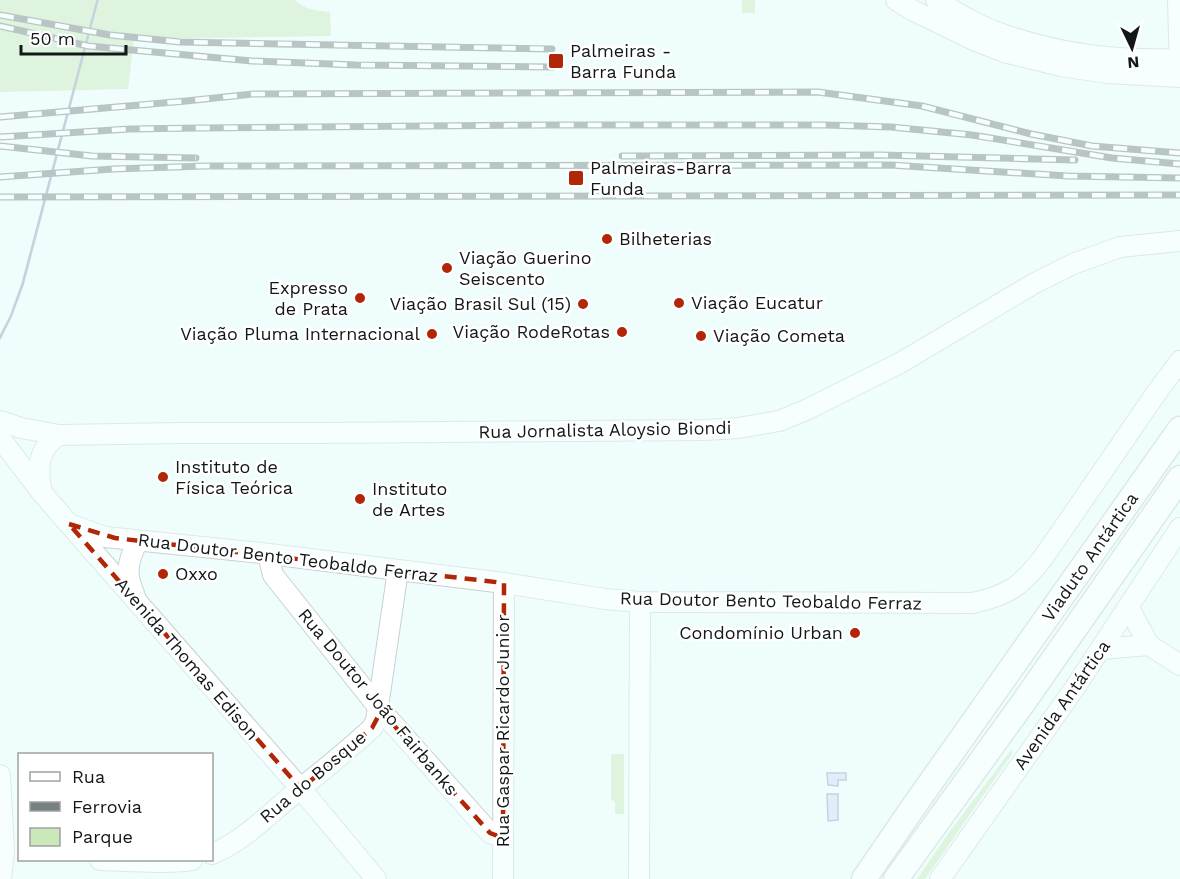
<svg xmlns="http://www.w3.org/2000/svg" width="1180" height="879" viewBox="0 0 1180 879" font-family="'Work Sans',sans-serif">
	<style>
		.green { fill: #cbe8b8 }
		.water { fill: #cedaf8; stroke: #96a0b4; stroke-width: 1.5 }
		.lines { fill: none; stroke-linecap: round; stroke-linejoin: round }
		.minor-casing { stroke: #c5d1d2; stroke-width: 22 }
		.major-casing { stroke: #c5d1d2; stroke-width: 27 }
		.minor { stroke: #fff; stroke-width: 20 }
		.major { stroke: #fff; stroke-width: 24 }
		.rail-casing { stroke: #788181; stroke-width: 7 }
		.rail { stroke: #fff; stroke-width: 4.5; stroke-dasharray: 14; stroke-linecap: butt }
		.marked { fill: none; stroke: #b22608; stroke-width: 4.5; stroke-dasharray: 12 8; stroke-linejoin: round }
		.poi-dot { fill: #b22608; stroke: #fff; stroke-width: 2 }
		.labels { text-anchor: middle; stroke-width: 5; stroke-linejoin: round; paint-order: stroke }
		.poi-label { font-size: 18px; fill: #121717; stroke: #fff; text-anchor: start }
		.street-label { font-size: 18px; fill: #121717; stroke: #fff }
	</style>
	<rect width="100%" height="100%" fill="#effdfd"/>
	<g class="green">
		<path d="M 0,0 L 295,0 C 305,10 318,11 330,12 L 331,36 L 134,39 L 128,89 L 0,92 Z"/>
		<rect x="742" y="0" width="13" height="13"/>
		<polygon points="1012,749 1012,754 925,879 917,879 948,834"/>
		<polygon points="611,754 624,754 624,814 615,814 615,802 611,799"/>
	</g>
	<g class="water">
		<polygon points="97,0 98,0 23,285 11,317 0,339 0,336 10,317 22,284"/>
		<polygon points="827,773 846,773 846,780 838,780 838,786 828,785"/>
		<polygon points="827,794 838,794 838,820 828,821"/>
	</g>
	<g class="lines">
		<defs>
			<g id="minor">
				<polyline points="896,0 912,10 976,41 1004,52 1061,66 1107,73 1180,77"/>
				<path d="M 936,0 C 957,13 978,26 1002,34 C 1062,55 1117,61 1180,59"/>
				<polyline points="1178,0 1180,72"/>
				<polyline points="0,421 21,428 59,435 180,433 313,433 705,430 738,428 779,421 806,410 900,363 1035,283 1073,264 1120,247 1180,241"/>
				<polyline points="0,438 42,493 301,789 376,879"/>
				<path d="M 42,493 C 37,469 37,449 59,435"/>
				<path d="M 69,524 L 105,537 L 115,538 L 261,553 L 504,583 L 605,599 L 640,602 L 973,603 C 1009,595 1021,586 1043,558 L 1157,392 L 1180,361"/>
				<polyline points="268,554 273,575 378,707 490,833 503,838"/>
				<path d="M 135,596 C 125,574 127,562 138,541"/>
				<polyline points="1129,608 1149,645 1180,665"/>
				<polyline points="1101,649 1149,645"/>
				<polyline points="0,775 4,852 1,879"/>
				<path d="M 212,854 C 239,843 261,822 283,803 C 313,778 343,755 372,728 L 376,721 L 378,707 L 398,570"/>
				<path d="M 100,860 C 131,861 161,864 192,860"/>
				<polyline points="503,879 504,583"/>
				<polyline points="639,879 640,602"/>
				<polyline points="940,879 1074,689 1180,528"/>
			</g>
			<g id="major">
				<polyline points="864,879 914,806 1180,429"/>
				<polyline points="896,879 1023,703 1180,478"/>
			</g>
		</defs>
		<use href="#minor" class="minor-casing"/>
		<use href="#major" class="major-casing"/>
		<use href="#minor" class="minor"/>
		<use href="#major" class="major"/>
		<defs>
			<g id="rail">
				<polyline points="0,15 110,35 180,42 552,49"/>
				<polyline points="0,26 88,46 252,61 356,65 553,67"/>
				<polyline points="0,117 186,101 253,94 818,92 922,106 1031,134 1092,146 1180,153"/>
				<polyline points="0,137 130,129 200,128 549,125 826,125 891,127 972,135 1112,158 1180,164"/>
				<polyline points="0,146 92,156 196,158"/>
				<polyline points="622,156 881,155 1075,160"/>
				<polyline points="0,177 113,169 206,166 890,165 1068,176 1180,178"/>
				<polyline points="0,197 1180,195"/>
			</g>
		</defs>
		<use href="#rail" class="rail-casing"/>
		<use href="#rail" class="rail"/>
	</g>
	<path d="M0 0H1180V879H0ZM 69,524 L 115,538 L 504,583 L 503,838 L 490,833 L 381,711 L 372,728 L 301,789 Z" fill="#effdfd" fill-opacity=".55" fill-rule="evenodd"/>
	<path class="marked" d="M 69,524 L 115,538 L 504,583 L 503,838 L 490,833 L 381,711 L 372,728 L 301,789 Z"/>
	<g class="poi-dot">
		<rect x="548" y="53" width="16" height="16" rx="3"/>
		<rect x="568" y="170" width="16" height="16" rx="3"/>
		<circle cx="607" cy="239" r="6"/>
		<circle cx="447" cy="268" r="6"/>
		<circle cx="360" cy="298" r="6"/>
		<circle cx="679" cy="303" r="6"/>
		<circle cx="583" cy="304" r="6"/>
		<circle cx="622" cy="332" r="6"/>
		<circle cx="432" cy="334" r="6"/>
		<circle cx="701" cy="336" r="6"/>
		<circle cx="163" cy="477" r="6"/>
		<circle cx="360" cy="499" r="6"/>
		<circle cx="163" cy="574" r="6"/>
		<circle cx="855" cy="633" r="6"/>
	</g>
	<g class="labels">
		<g class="poi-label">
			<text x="570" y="57">Palmeiras -<tspan x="570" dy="21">Barra Funda</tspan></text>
			<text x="590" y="174">Palmeiras-Barra<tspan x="590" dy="21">Funda</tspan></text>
			<text x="619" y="245">Bilheterias</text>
			<text x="459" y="264">Viação Guerino<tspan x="459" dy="21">Seiscento</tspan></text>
			<text x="348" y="294" text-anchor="end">Expresso<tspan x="348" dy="21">de Prata</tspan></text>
			<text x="691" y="309">Viação Eucatur</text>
			<text x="571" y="310" text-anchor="end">Viação Brasil Sul (15)</text>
			<text x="610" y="338" text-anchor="end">Viação RodeRotas</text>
			<text x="420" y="340" text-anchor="end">Viação Pluma Internacional</text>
			<text x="713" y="342">Viação Cometa</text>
			<text x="175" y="473">Instituto de<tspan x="175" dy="21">Física Teórica</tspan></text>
			<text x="372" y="495">Instituto<tspan x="372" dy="21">de Artes</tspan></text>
			<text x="175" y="580">Oxxo</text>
			<text x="843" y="639" text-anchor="end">Condomínio Urban</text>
		</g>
		<g class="street-label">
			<text transform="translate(605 430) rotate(-1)" y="6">Rua Jornalista Aloysio Biondi</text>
			<text transform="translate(1090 557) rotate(-55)" y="6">Viaduto Antártica</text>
			<text transform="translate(288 558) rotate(7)" y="6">Rua Doutor Bento Teobaldo Ferraz</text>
			<text transform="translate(771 601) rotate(1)" y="6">Rua Doutor Bento Teobaldo Ferraz</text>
			<text transform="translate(187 659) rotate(49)" y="6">Avenida Thomas Edison</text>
			<text transform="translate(378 702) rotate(50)" y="6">Rua Doutor João Fairbanks</text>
			<text transform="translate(1062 705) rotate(-55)" y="6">Avenida Antártica</text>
			<text transform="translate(503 731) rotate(-90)" y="6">Rua Gaspar Ricardo Junior</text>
			<text transform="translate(313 777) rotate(-40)" y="6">Rua do Bosque</text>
		</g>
	</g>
	<rect x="18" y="753" width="195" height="108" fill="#ffffff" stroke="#a0a2a2" stroke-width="1.5"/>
	<rect x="30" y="772" width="30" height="9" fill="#ffffff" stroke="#a0a2a2" stroke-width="1.5"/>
	<text x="72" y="783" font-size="18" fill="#121717">Rua</text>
	<rect x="30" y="802" width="30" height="9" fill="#788181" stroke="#a0a2a2" stroke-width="1.5"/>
	<text x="72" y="813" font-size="18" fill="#121717">Ferrovia</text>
	<rect x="30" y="828" width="30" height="18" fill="#cbe8b8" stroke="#a0a2a2" stroke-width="1.5"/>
	<text x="72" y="843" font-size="18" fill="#121717">Parque</text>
	<g transform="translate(1132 48) rotate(175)" stroke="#ffffff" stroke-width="4.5" paint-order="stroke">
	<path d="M0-4.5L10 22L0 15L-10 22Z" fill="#121717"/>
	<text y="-9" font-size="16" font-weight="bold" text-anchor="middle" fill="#121717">N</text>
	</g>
	<path d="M21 45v9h105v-9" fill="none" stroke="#121717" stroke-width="3"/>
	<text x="30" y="45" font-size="18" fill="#121717" stroke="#ffffff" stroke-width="4.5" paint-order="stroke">50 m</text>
</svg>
